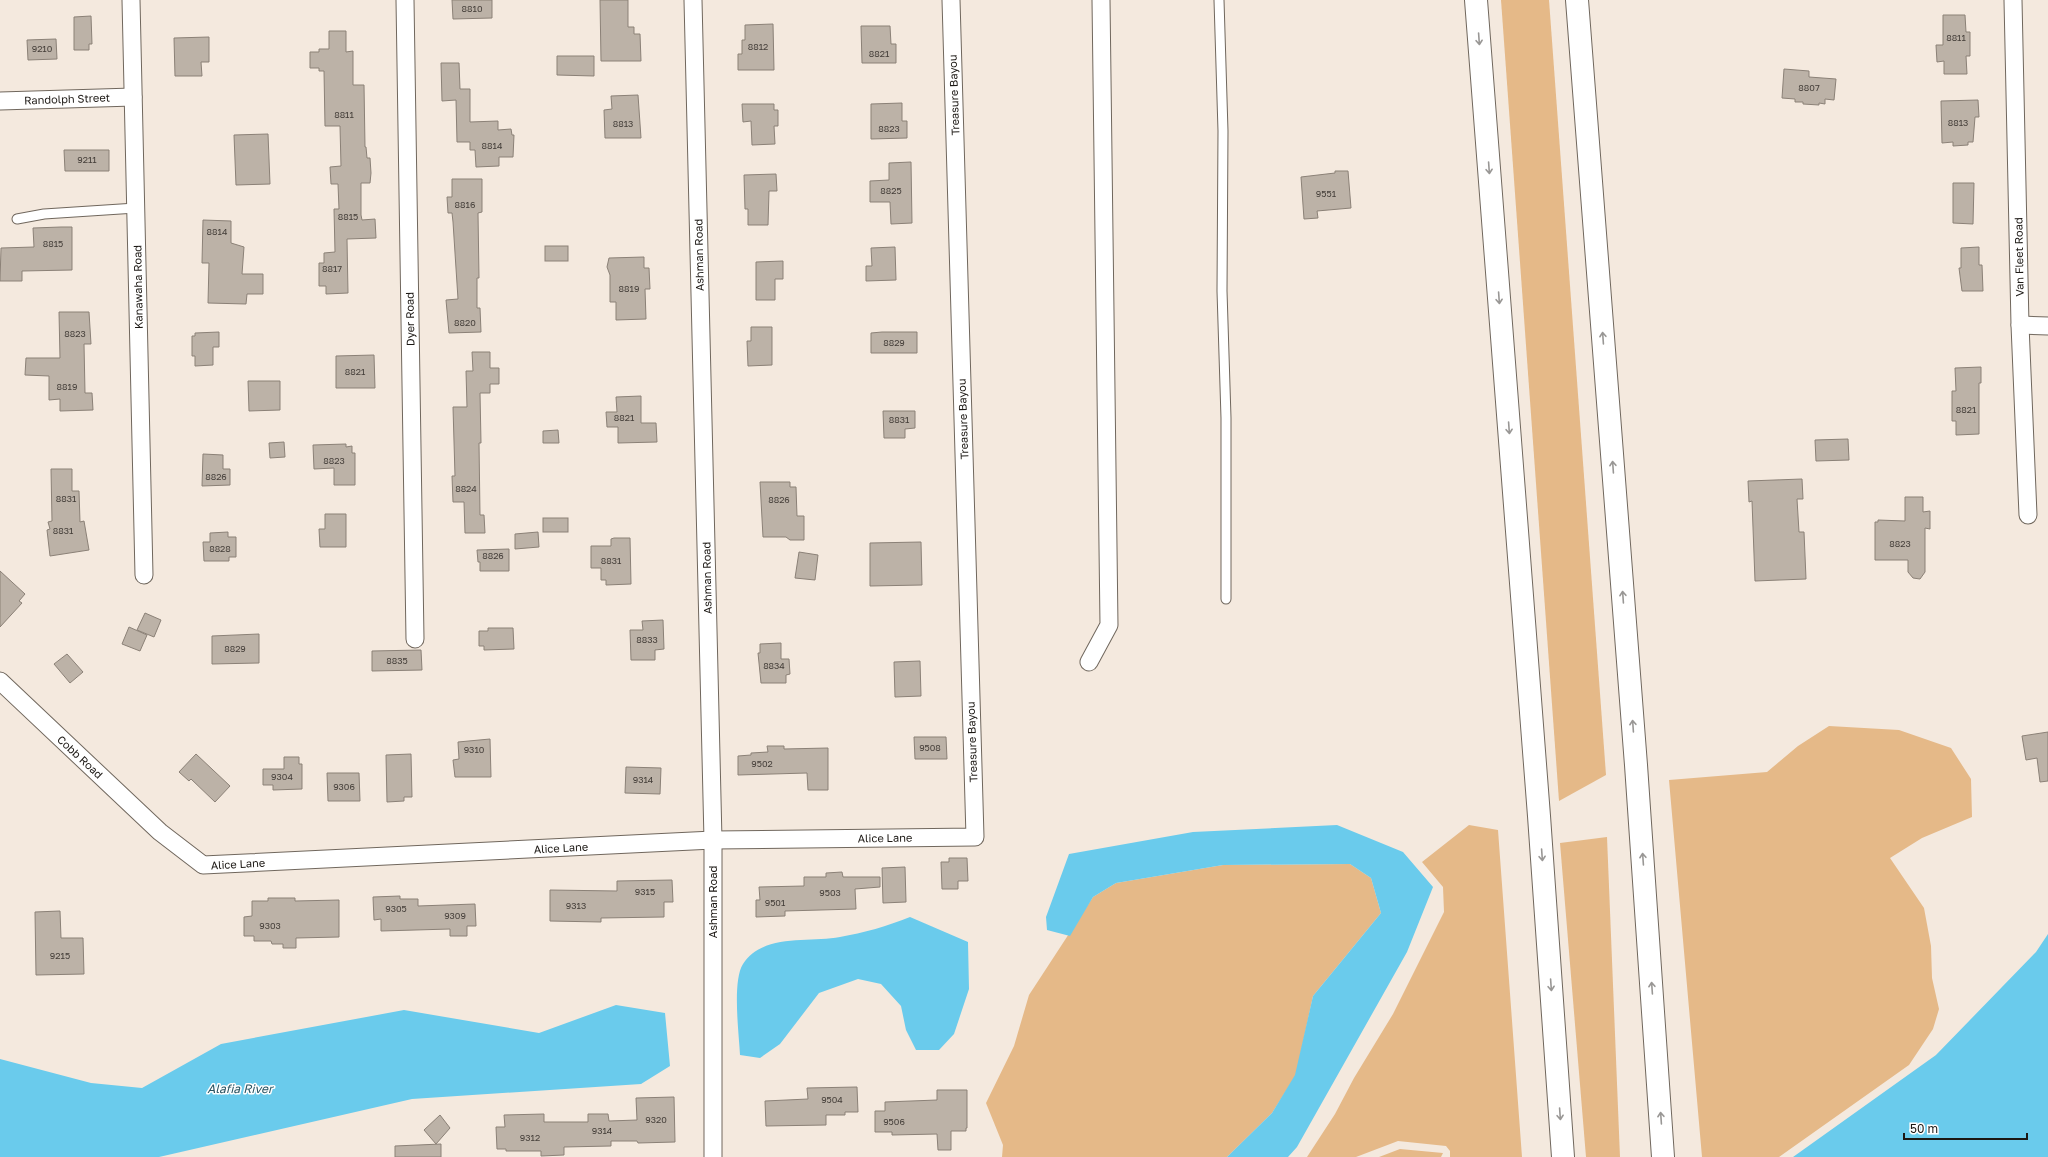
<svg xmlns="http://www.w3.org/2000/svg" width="2048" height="1157" viewBox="0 0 2048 1157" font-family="'Golos Text',sans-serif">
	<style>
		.green { fill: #e5b988 }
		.water { fill: #6acbec }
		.building { fill: #bcb2a7; stroke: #8b8177 }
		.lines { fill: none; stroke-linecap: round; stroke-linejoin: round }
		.lane-casing { stroke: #70675d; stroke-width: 11 }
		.street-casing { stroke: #70675d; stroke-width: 19 }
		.highway-casing { stroke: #70675d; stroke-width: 24 }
		.lane { stroke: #fff; stroke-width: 9 }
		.street { stroke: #fff; stroke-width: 17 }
		.highway { stroke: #fff; stroke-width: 22 }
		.oneway { stroke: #999795 }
		.labels { text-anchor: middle; stroke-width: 3; stroke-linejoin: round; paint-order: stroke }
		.number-label { font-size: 9px; fill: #443e39 }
		.street-label { font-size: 11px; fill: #1c1814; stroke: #fff }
		.water-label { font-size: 12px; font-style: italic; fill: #285361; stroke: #fff }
	</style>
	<rect width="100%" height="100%" fill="#f4e9de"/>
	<g class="green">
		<polygon points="1501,0 1549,0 1606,775 1559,801"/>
		<polygon points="1829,726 1899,730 1951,748 1971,779 1972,817 1922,838 1890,858 1924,908 1931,946 1932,978 1939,1009 1933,1029 1909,1065 1779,1157 1702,1157 1669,780 1767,772 1798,746"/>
		<polygon points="1469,825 1498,830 1522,1157 1450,1157 1450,1151 1446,1146 1398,1141 1356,1157 1307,1157 1335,1114 1354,1078 1393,1014 1444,912 1443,887 1422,862"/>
		<polygon points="1607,837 1620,1157 1586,1157 1560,843"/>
		<polygon points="1350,864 1371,878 1381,913 1313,996 1296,1075 1272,1113 1227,1157 1002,1157 1003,1145 986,1103 1014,1046 1029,995 1093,897 1116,883 1223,865"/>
		<polygon points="1400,1149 1443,1153 1441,1157 1379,1157"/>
	</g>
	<g class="water">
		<polygon points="1337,825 1403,852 1433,887 1407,952 1297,1147 1288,1157 1227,1157 1272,1113 1295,1075 1313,996 1381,913 1371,878 1350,864 1223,865 1116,883 1093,897 1070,936 1047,930 1046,917 1069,854 1193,832"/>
		<path d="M 910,917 L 968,942 L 969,989 L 954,1034 L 939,1050 L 916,1050 L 906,1030 L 901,1006 L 881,984 L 858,979 L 819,993 L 780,1044 L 760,1058 L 740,1055 C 739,1034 732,981 743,964 C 763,933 809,943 840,937 C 863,933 888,926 910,917 Z"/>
		<polygon points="2048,934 2048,1157 1793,1157 1936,1055 2036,952"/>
		<polygon points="616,1005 665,1013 670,1066 641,1084 412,1099 159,1157 0,1157 0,1059 91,1083 142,1088 221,1044 404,1010 539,1033"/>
	</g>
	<g class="building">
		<polygon points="452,0 492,0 492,18 453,19"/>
		<polygon points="600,0 628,0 628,27 634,27 634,34 640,34 641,61 601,61"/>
		<polygon points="1943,15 1965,15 1966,32 1970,32 1970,56 1966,56 1967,74 1944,74 1944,61 1937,62 1936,45 1943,45"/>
		<polygon points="91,16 92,44 89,44 89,50 74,50 74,17"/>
		<polygon points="773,24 774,70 738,70 738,54 742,54 742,40 745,40 745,25"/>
		<polygon points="861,26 890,26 891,44 896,44 896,63 862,63"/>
		<polygon points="329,31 346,31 346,52 353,51 353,85 364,85 365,147 366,147 367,158 370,158 371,173 370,183 361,183 361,215 362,220 375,219 376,238 347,239 348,293 326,294 326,286 319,286 319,263 324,263 324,253 335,252 334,209 339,209 338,184 331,184 330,167 341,166 340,126 325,126 324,71 319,71 319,68 310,68 310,52 319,52 319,49 329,49"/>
		<polygon points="209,37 209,62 201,62 202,76 175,76 174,38"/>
		<polygon points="56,39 57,59 28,60 27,40"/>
		<polygon points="557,56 594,56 594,76 557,75"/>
		<polygon points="441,63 459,63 460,89 470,89 470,122 498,121 498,130 511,129 512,135 514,135 513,157 499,157 499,166 476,167 475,150 470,150 470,142 457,142 456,100 442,101"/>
		<polygon points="1784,69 1809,71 1809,77 1836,79 1834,100 1825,99 1825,104 1819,103 1819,105 1803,104 1803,102 1795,102 1795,99 1782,98"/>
		<polygon points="638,95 641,138 605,138 604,110 612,109 611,96"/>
		<polygon points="1978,100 1979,117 1975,117 1973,142 1968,142 1968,145 1953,146 1953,142 1942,143 1941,101"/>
		<polygon points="902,103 902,121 907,121 907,138 871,139 871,104"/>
		<polygon points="742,104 774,104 774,110 778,110 778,126 774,126 775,144 752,145 751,121 743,122"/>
		<polygon points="268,134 270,184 236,185 234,135"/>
		<polygon points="64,150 109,150 109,171 65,171"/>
		<polygon points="911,162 912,223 891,224 890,202 870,202 870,181 889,180 889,163"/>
		<polygon points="1335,171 1348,171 1351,208 1317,211 1318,218 1304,219 1301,177 1335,173"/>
		<polygon points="776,174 777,191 769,191 768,225 748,225 748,209 745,209 744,175"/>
		<polygon points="452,179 482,179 482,212 478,213 479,278 477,278 477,308 480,308 481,332 449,333 446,300 458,299 453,222 452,213 448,213 447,197 452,197"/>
		<polygon points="1953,183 1974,183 1973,224 1953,223"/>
		<polygon points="203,220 231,221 231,243 244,247 242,274 263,274 263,294 247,294 246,304 208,303 209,263 202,263"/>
		<polygon points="61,227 72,227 72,270 22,271 22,281 0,281 1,248 34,247 33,228"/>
		<rect x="545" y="246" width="23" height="15"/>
		<polygon points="895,247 896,280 866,281 866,266 872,266 871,248"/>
		<polygon points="1979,247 1979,265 1982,265 1983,291 1962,291 1959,268 1961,268 1961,248"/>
		<polygon points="644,257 644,268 649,268 650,289 645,289 646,319 616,320 616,302 610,302 610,275 607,267 609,258"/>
		<polygon points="783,261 783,279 775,279 775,300 756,300 756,262"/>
		<polygon points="59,312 89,312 91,344 84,344 85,393 92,393 93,410 60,411 60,399 49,400 49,376 25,375 26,358 60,358"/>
		<polygon points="751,327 772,327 772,365 748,366 747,341 751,341"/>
		<polygon points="219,332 219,347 213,347 213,365 195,366 195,356 192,356 192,336 195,336 195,333"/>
		<polygon points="882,332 917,332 917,353 871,353 871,333"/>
		<polygon points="472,352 490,352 490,368 499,368 499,384 490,384 490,393 480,393 481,443 479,443 480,515 484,515 485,533 465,533 464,502 453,502 452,476 455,476 453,407 467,407 466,371 473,371"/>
		<polygon points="374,355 375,388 336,388 336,356"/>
		<polygon points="1981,367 1981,383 1979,383 1979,434 1956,435 1956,421 1952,421 1952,391 1956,391 1955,368"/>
		<polygon points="248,381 280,381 280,410 249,411"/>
		<polygon points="641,396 641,423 656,423 657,442 618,443 618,427 607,427 606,412 617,412 616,397"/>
		<polygon points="883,411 915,411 915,428 905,429 905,438 884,438"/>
		<polygon points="558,430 559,443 543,443 543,431"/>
		<polygon points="1848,439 1849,460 1816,461 1815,440"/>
		<polygon points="284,442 285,457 270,458 269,443"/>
		<polygon points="346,444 346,447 352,446 352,453 355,453 355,485 334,485 334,468 314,469 313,445"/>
		<polygon points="203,454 223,455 223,469 230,469 230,485 202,486"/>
		<polygon points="51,469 72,469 72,491 79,491 80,522 84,521 89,550 50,556 47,530 50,529 48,522 52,521"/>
		<polygon points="1802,479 1803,499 1797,499 1799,532 1804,532 1806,579 1755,581 1752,501 1749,502 1748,481"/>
		<polygon points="760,482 790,482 790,487 796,487 797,516 804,516 804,540 790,540 786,537 763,537"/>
		<polygon points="1905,497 1923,497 1923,512 1930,511 1930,529 1925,528 1925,572 1920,579 1913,578 1908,572 1908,560 1875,560 1875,522 1878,522 1878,520 1905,521"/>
		<polygon points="325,514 346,514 346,547 320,547 319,529 325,529"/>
		<rect x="543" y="518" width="25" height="14"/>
		<polygon points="228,532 228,537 236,537 236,557 229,557 229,561 204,561 203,542 210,542 210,533"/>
		<polygon points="538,532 539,547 515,549 515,534"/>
		<polygon points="614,538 630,538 631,584 606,585 606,580 601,580 601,568 591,568 591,546 611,546 611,539"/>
		<polygon points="921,542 922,585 870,586 870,543"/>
		<polygon points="509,549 509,571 480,571 480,562 478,562 477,550"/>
		<polygon points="799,552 818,555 815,580 795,578"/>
		<polygon points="0,571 25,594 19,601 22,603 0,627"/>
		<polygon points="145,613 161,620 154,637 137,630"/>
		<polygon points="663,620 664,649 655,650 655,660 631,660 630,630 643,630 642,621"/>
		<polygon points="129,627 147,635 140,651 122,644"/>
		<polygon points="488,628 513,628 514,649 484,650 484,646 479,646 479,631 488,631"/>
		<polygon points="259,634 259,663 212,664 212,636"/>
		<polygon points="781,643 781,659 789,659 790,674 786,675 786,683 761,683 758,653 760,653 760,644"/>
		<polygon points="421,650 422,670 372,671 372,651"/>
		<polygon points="67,654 83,672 70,683 54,664"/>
		<polygon points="920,661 921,696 895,697 894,662"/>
		<polygon points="2048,732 2048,781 2040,782 2037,758 2026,760 2022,736"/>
		<polygon points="914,737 946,737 947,759 915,759"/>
		<polygon points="490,739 491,777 455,777 453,760 459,759 458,742"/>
		<polygon points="767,746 784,746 784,749 828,748 828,790 808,790 807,773 738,775 738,756 751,755 751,753 768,752"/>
		<polygon points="196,754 230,786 215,802 191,779 189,781 179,772"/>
		<polygon points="411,754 412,797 404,797 404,801 387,802 386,755"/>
		<polygon points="284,757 299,757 299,764 302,764 302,789 273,790 273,785 263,785 263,769 284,769"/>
		<polygon points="626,767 661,768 660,794 625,793"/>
		<polygon points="327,773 359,773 360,801 328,801"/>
		<polygon points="949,858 967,858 968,881 958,881 958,889 942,889 941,862 949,862"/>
		<polygon points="905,867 906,902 883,903 882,868"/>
		<polygon points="842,872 843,877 880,877 880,887 855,889 856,909 785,911 785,916 756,917 756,900 760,900 759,887 804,886 804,877 826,877 826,873"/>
		<polygon points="672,880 673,902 664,902 664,917 601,918 601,922 550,921 550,890 617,891 617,881"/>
		<polygon points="400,896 400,899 418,899 418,906 475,904 476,926 467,926 467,936 450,936 450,929 381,931 381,919 374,920 373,897"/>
		<polygon points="268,898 295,898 295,901 339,900 339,937 296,938 296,948 283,948 283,944 272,944 271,941 254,941 254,936 244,936 244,917 252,916 252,901 268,901"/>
		<polygon points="60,911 61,938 83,938 84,974 36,975 35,912"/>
		<polygon points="857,1087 858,1112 845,1112 845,1115 826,1115 826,1125 766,1126 765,1101 808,1099 807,1088"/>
		<polygon points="937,1090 967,1090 967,1128 966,1128 966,1131 951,1131 951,1150 938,1150 937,1134 892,1135 892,1132 875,1132 875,1111 885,1111 885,1102 937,1100"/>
		<polygon points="674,1097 675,1142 638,1143 637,1141 611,1141 611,1146 564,1147 564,1155 541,1156 541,1151 506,1151 506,1149 497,1149 496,1127 505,1127 504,1115 544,1114 544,1122 588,1122 588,1114 608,1114 609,1121 637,1120 636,1098"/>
		<polygon points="440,1115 450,1128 436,1144 424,1130"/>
		<polygon points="441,1144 441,1157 395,1157 395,1146"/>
	</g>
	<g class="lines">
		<defs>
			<g id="lane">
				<polyline points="1219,0 1223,131 1222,291 1226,418 1226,599"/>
				<polyline points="17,219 44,214 136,208"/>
			</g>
			<g id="street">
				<polyline points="131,0 144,575"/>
				<polyline points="405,0 415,639"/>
				<polyline points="693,0 713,840 713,1157"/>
				<polyline points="2013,0 2020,325 2028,515"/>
				<polyline points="0,101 133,97"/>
				<polyline points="2020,325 2048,326"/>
				<polyline points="1089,662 1109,625 1101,0"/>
				<polyline points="0,681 160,832 203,865 713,840 975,837 951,0"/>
			</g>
			<g id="highway">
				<polyline points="1476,0 1539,816 1563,1157"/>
				<polyline points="1577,0 1636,765 1663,1157"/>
			</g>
		</defs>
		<use href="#lane" class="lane-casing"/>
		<use href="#street" class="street-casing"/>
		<use href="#highway" class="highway-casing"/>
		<use href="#lane" class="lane"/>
		<use href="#street" class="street"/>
		<use href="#highway" class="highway"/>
	</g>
	<defs><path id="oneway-shaft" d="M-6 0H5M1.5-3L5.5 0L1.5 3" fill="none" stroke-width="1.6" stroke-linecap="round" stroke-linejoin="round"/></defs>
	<g class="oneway">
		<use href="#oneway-shaft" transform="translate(1479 39) rotate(86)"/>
		<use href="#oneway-shaft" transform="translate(1489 168) rotate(86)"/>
		<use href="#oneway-shaft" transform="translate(1499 298) rotate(86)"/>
		<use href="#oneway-shaft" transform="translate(1603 338) rotate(-94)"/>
		<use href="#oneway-shaft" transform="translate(1509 428) rotate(86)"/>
		<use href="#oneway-shaft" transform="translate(1613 467) rotate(-94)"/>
		<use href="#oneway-shaft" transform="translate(1623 597) rotate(-94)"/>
		<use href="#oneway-shaft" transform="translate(1633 726) rotate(-94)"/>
		<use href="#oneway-shaft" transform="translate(1542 855) rotate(86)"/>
		<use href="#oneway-shaft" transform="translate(1643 859) rotate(-94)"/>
		<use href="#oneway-shaft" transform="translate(1551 985) rotate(86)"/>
		<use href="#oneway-shaft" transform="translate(1652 988) rotate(-94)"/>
		<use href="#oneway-shaft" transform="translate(1560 1114) rotate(86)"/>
		<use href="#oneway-shaft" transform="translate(1661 1118) rotate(-94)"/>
	</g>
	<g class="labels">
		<g class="number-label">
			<text x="472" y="12">8810</text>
			<text x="1956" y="41">8811</text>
			<text x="758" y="50">8812</text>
			<text x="42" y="52">9210</text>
			<text x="879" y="57">8821</text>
			<text x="1809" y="91">8807</text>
			<text x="344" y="118">8811</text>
			<text x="1958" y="126">8813</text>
			<text x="623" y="127">8813</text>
			<text x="889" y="132">8823</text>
			<text x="492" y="149">8814</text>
			<text x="87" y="163">9211</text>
			<text x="891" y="194">8825</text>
			<text x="1326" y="197">9551</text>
			<text x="465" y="208">8816</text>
			<text x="348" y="220">8815</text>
			<text x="217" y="235">8814</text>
			<text x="53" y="247">8815</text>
			<text x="332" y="272">8817</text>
			<text x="629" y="292">8819</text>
			<text x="465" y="326">8820</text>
			<text x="75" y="337">8823</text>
			<text x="894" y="346">8829</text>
			<text x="355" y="375">8821</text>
			<text x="67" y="390">8819</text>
			<text x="1966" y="413">8821</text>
			<text x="624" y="421">8821</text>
			<text x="899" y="423">8831</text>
			<text x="334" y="464">8823</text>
			<text x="216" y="480">8826</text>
			<text x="466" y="492">8824</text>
			<text x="66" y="502">8831</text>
			<text x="779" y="503">8826</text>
			<text x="63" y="534">8831</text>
			<text x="1900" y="547">8823</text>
			<text x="220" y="552">8828</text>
			<text x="493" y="559">8826</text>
			<text x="611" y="564">8831</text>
			<text x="647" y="643">8833</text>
			<text x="235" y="652">8829</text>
			<text x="397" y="664">8835</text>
			<text x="774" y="669">8834</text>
			<text x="930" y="751">9508</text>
			<text x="474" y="753">9310</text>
			<text x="762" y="767">9502</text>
			<text x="282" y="780">9304</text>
			<text x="643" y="783">9314</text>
			<text x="344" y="790">9306</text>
			<text x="645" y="895">9315</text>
			<text x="830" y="896">9503</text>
			<text x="775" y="906">9501</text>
			<text x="576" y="909">9313</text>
			<text x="396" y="912">9305</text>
			<text x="455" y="919">9309</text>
			<text x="270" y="929">9303</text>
			<text x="60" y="959">9215</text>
			<text x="832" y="1103">9504</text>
			<text x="656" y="1123">9320</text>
			<text x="894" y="1125">9506</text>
			<text x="602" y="1134">9314</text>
			<text x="530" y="1141">9312</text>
		</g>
		<g class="street-label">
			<text transform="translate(954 95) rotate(-92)" y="4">Treasure Bayou</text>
			<text transform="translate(67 99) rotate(-2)" y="4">Randolph Street</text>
			<text transform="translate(699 255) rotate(-91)" y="4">Ashman Road</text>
			<text transform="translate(2019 257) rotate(-91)" y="4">Van Fleet Road</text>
			<text transform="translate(138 287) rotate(-91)" y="4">Kanawaha Road</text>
			<text transform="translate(410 319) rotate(-91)" y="4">Dyer Road</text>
			<text transform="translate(963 419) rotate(-92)" y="4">Treasure Bayou</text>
			<text transform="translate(707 578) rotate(-91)" y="4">Ashman Road</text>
			<text transform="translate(972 742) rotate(-92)" y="4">Treasure Bayou</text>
			<text transform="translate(80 757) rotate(43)" y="4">Cobb Road</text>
			<text transform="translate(885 838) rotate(-1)" y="4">Alice Lane</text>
			<text transform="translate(561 848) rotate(-3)" y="4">Alice Lane</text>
			<text transform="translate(238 864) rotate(-3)" y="4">Alice Lane</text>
			<text transform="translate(713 902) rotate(-90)" y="4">Ashman Road</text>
		</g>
		<g class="water-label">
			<text x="240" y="1093">Alafia River</text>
		</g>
	</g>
	<path d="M1904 1133v6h123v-6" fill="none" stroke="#1c1814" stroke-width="2"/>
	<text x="1910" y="1133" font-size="12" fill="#1c1814" stroke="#ffffff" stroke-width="3" paint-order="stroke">50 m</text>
</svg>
